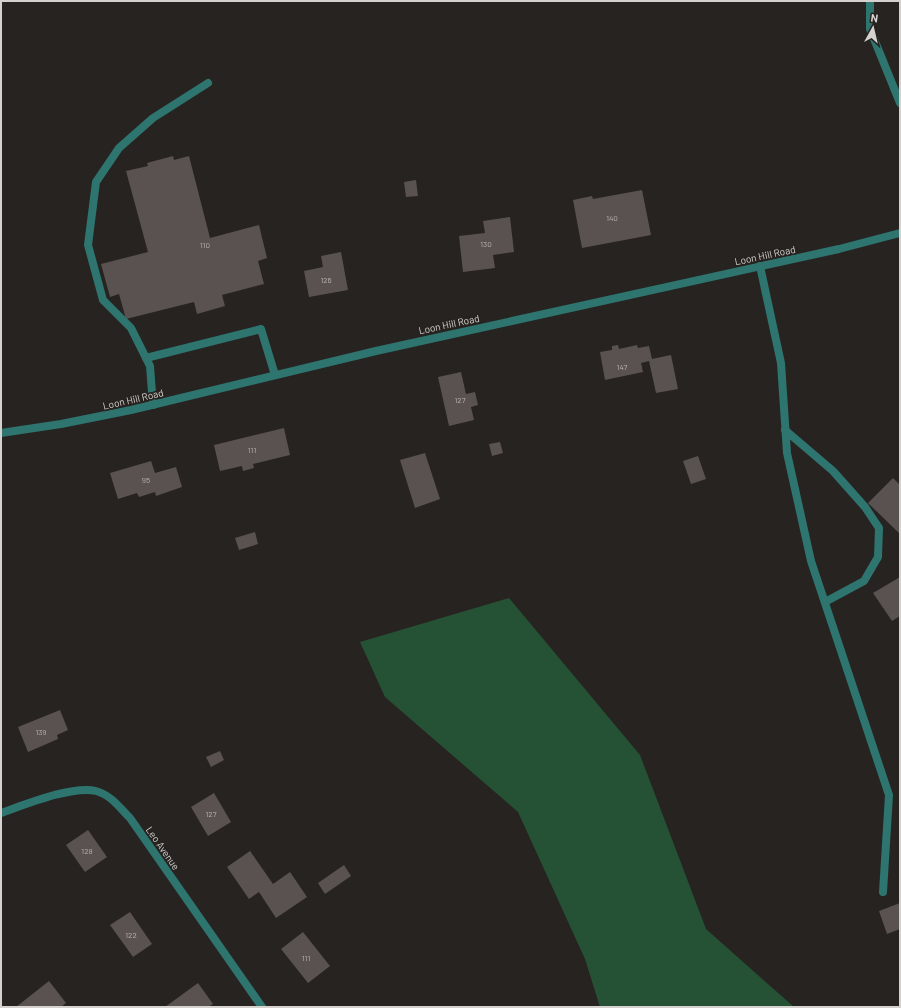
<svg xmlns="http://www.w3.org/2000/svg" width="901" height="1008" viewBox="0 0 901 1008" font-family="Barlow,sans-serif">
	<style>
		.green { fill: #255235 }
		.building { fill: #595251 }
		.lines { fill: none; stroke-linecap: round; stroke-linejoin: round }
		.lane { stroke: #2e746f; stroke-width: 8 }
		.street { stroke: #2e746f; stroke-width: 8 }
		.labels { text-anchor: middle; stroke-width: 3.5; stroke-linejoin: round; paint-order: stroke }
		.number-label { font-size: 8px; fill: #b5b1b0 }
		.street-label { font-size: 10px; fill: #d4d1cf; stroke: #272320 }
	</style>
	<rect width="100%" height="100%" fill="#272320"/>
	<polygon class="green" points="509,598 640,755 706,929 794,1007 600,1007 585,959 518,812 385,697 360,642"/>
	<g class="building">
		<polygon points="173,156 174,160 189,156 210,238 259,225 267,258 258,261 264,284 222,295 225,306 197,314 194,302 126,319 119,294 110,297 101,264 148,252 126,171 148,166 147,163"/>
		<polygon points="416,180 418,196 406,197 404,182"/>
		<polygon points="642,190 651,235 582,248 573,200 592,196 593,199"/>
		<polygon points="510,217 514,252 493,255 495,268 463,272 459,236 485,233 483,221"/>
		<polygon points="341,252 348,290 309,297 304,271 323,267 321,256"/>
		<polygon points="618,345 619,349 637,345 638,348 649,346 652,359 671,355 678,389 656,393 649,361 641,363 643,372 605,380 600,352 612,350 612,346"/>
		<polygon points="461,372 466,394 475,392 478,405 471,407 474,420 449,426 438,377"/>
		<polygon points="284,428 290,455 253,464 254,468 243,471 242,466 220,471 214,445"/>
		<polygon points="500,442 503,453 492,456 489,444"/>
		<polygon points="425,453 440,499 415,508 400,460"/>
		<polygon points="698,456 706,479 691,484 683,461"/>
		<polygon points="151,461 155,473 176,467 182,487 156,496 155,492 139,497 137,493 118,499 110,473"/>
		<polygon points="893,478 900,485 900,534 868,503"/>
		<polygon points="255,532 258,544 239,550 235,538"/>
		<polygon points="900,577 900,616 892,621 873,593"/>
		<polygon points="60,710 68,730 57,735 58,739 28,752 18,727"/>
		<polygon points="220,751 224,760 211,767 206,757"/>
		<polygon points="214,793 231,822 208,836 191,807"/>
		<polygon points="88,830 107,857 85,872 66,845"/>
		<polygon points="250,851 273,884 290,872 307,897 276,918 259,892 249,899 227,867"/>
		<polygon points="344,865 351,876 325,894 318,883"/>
		<polygon points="900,903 900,929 887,934 879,911"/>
		<polygon points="130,912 152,944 133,957 110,925"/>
		<polygon points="303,932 330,966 308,983 281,949"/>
		<polygon points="49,981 66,1003 61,1007 16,1007"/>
		<polygon points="198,983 213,1004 208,1007 165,1007"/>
	</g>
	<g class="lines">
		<g class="lane">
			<polyline points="870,1 870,29 900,103"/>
			<polyline points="760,266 781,363 787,453 811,561 889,795 883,892"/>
			<polyline points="146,358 261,329 275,375"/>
			<polyline points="153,405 150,366 131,328 103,300 88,245 96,182 119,148 153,118 208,83"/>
			<polyline points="785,430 833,471 865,507 879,528 878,557 864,581 825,602"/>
		</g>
		<g class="street">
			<polyline points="1,433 61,424 131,410 376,351 839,249 900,233"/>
			<path d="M 1,813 C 24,805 73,785 96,791 C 111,795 120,808 130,818 L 262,1007"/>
		</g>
	</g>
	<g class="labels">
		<g class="number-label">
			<text x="612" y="221">140</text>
			<text x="486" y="247">130</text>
			<text x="205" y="248">110</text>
			<text x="326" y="283">126</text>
			<text x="622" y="370">147</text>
			<text x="460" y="403">127</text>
			<text x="252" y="453">111</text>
			<text x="146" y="483">95</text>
			<text x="41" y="735">139</text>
			<text x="211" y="817">127</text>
			<text x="87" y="854">128</text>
			<text x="131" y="938">122</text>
			<text x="306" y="961">111</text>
		</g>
		<g class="street-label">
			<text transform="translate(765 255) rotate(-12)" y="4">Loon Hill Road</text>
			<text transform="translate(449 324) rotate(-12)" y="4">Loon Hill Road</text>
			<text transform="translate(133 399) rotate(-13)" y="4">Loon Hill Road</text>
			<text transform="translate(163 848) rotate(55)" y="4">Leo Avenue</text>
		</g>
	</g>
	<rect width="901" height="1008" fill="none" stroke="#d4d1cf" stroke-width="4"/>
	<g transform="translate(873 28) rotate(8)" stroke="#272320" stroke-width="3" paint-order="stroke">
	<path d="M0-3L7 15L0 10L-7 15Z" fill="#d4d1cf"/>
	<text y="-6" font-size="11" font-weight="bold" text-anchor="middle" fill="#d4d1cf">N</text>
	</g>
</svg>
